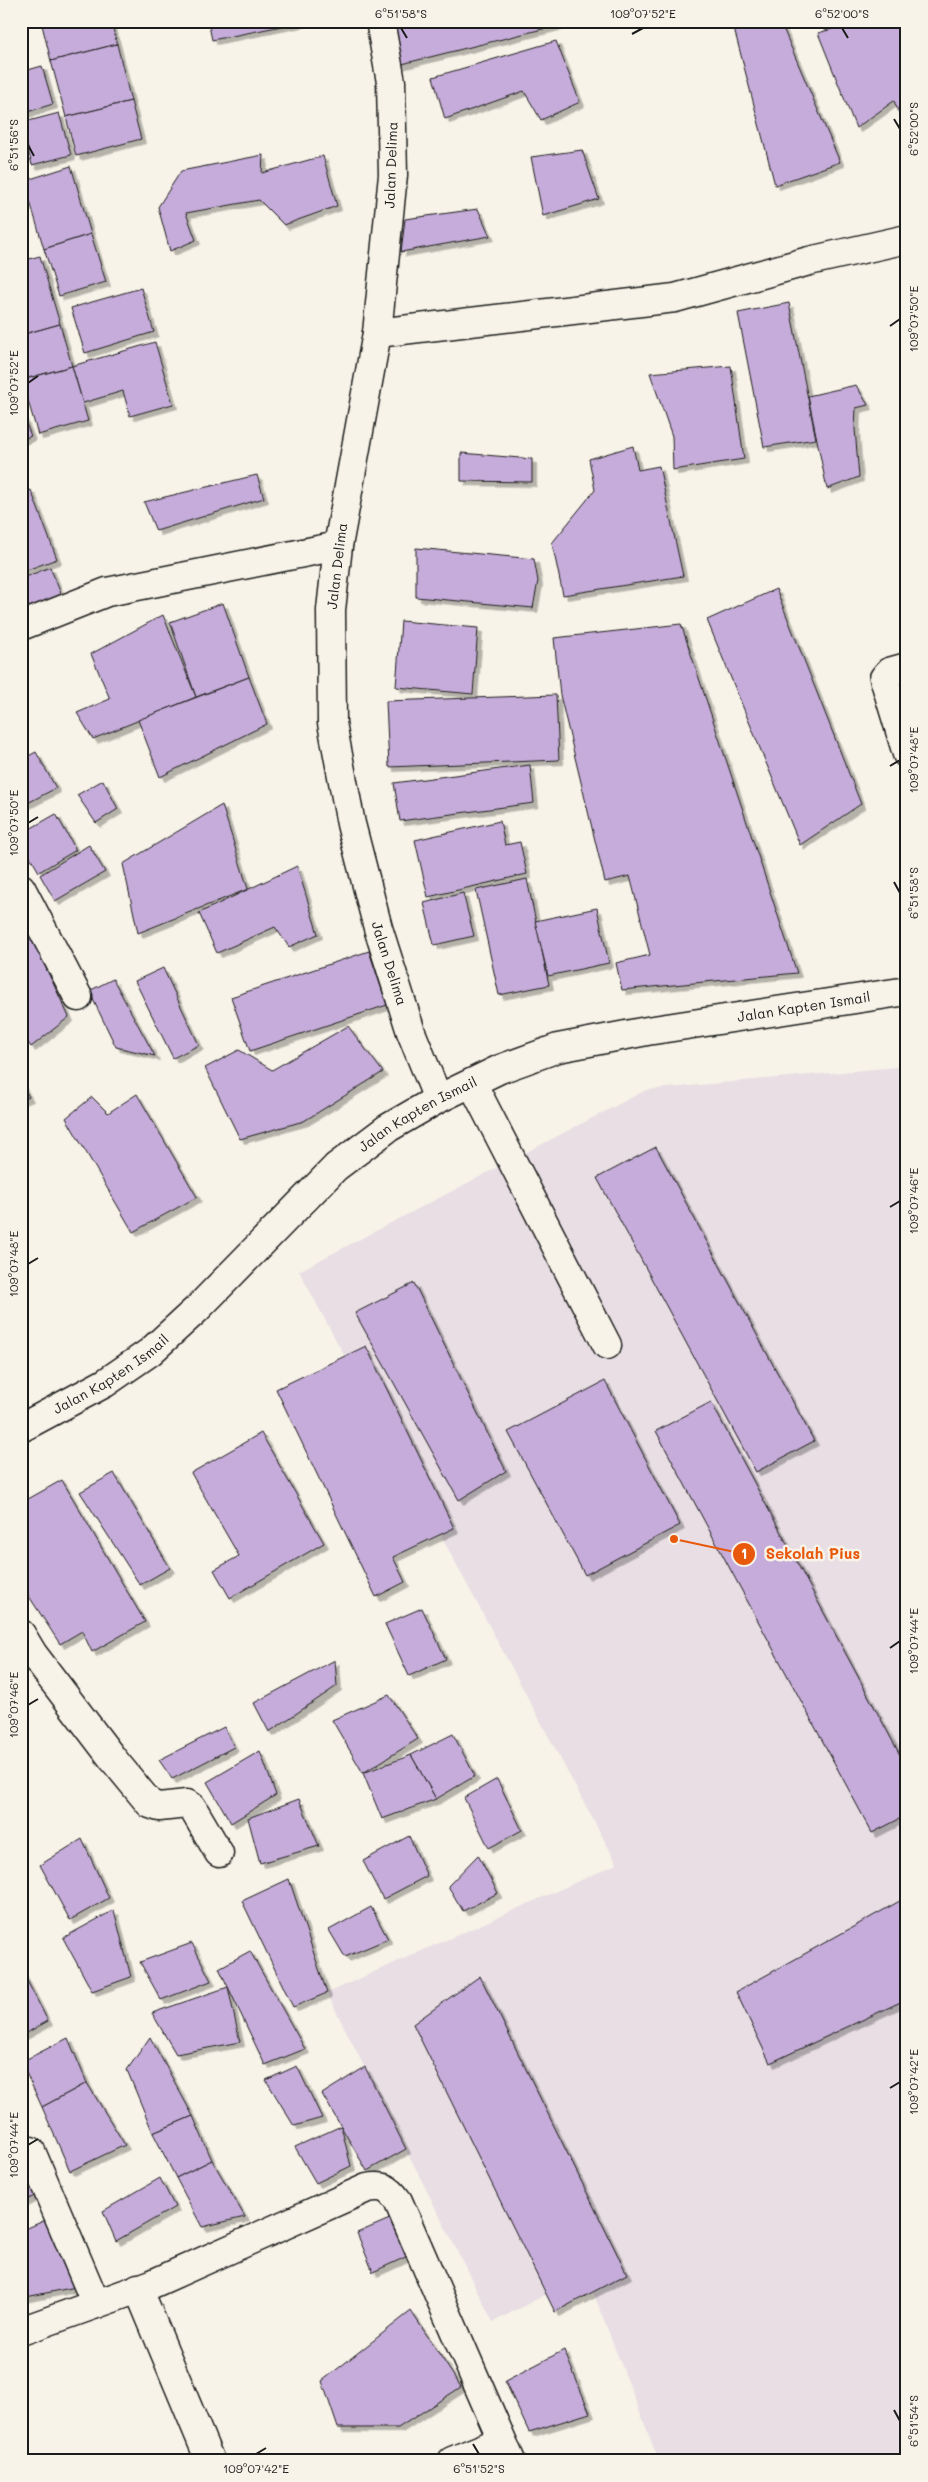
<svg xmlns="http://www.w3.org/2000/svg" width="928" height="2482" viewBox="0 0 928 2482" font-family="Mali,sans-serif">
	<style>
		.built { fill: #e8dee4 }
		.building { fill: #c6acda; stroke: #1c1c1c; filter: url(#shadow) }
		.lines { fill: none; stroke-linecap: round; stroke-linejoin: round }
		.minor-casing { stroke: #1c1c1c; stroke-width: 31 }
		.minor { stroke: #f7f3e8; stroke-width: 28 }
		.ticks { fill: none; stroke: #1c1c1c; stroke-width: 2 }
		.labels { text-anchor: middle; stroke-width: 5; stroke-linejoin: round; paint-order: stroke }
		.street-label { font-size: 14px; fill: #1c1c1c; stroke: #f7f3e8 }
		.leader { fill: none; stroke: #e8590c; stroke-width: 2 }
		.callout-dot { fill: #e8590c; stroke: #f7f3e8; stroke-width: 2 }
		.mark-label { font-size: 15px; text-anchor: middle; font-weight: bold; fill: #fff }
		.callout-label { font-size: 15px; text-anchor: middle; font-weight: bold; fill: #e8590c; stroke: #f7f3e8; stroke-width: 5; stroke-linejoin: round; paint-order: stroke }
		.neatline { fill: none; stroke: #1c1c1c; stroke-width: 2 }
		.ticks-label { font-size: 12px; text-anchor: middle; fill: #1c1c1c }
	</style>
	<defs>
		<filter id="shadow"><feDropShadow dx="4.5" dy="4.5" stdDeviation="0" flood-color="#0004"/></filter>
	</defs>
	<rect width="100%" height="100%" fill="#f7f3e8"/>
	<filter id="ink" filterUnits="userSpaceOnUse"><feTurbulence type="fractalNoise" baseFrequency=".02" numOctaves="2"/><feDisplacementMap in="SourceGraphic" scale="10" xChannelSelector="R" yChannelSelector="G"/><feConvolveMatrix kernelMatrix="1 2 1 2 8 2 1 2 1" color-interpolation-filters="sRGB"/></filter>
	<g filter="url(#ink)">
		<polygon class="built" points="907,1066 907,2461 659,2461 586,2274 493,2322 327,1993 617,1864 299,1271 646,1090"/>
		<g class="building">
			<polygon points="41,21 111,21 117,44 51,61"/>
			<polygon points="208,21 307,21 212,40"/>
			<polygon points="389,21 575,21 398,65"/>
			<polygon points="732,21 780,21 840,162 775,185"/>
			<polygon points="860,21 907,21 907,132 894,101 856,128 818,33"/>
			<polygon points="556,41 580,102 541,120 524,91 445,119 433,77"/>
			<polygon points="117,44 131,101 66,117 51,61"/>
			<polygon points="42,66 53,104 21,114 21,72"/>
			<polygon points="131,101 141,139 76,156 66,117"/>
			<polygon points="59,113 71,155 32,165 21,123"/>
			<polygon points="582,150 599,199 543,216 531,157"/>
			<polygon points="263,155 262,173 323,156 337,206 284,225 259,200 186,213 196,240 170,251 158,207 181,171"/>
			<polygon points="71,166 91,234 44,249 24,181"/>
			<polygon points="478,209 490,236 401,252 405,219"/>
			<polygon points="91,234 106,282 59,296 44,249"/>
			<polygon points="40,256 60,324 21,335 21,261"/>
			<polygon points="141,288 154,332 85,353 71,308"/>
			<polygon points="789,303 816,439 764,447 738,313"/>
			<polygon points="60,324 72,366 21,380 21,335"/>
			<polygon points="155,342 173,404 130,416 123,391 83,403 72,366"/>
			<polygon points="72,366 88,421 38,435 22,380"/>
			<polygon points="731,366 744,459 673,470 672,436 650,373"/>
			<polygon points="856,385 868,405 856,408 855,429 859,477 827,489 808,396"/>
			<polygon points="21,411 31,436 21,440"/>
			<polygon points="633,446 638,470 659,466 683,576 563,595 552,543 595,490 589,459"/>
			<polygon points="461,453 532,459 532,482 461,481"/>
			<polygon points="257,475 264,498 156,531 144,502"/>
			<polygon points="31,490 57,559 21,572 21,493"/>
			<polygon points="416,548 534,559 538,581 533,608 416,597"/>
			<polygon points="50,567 64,601 21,618 21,579"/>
			<polygon points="776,589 861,804 800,845 707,620"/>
			<polygon points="223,603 249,677 196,697 170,622"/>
			<polygon points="163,615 196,697 93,739 77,713 110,699 91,654"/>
			<polygon points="401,621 478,628 473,694 396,687"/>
			<polygon points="681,624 797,973 622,990 616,963 650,955 630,876 605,882 560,695 554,638"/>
			<polygon points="249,677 267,724 160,777 138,720"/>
			<polygon points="556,695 559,760 389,767 386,701"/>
			<polygon points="36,752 56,788 24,805 21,801 21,760"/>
			<polygon points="530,765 534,803 400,821 394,783"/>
			<polygon points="103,780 118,809 96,823 77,795"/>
			<polygon points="222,805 248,889 138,933 123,864"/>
			<polygon points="56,814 76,850 39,872 21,841 21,834"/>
			<polygon points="500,821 505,845 520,842 527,874 428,897 415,840"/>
			<polygon points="89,845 105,872 55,901 40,875"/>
			<polygon points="297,866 318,934 289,947 275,927 217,953 199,913"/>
			<polygon points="527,879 549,985 499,995 476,890"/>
			<polygon points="463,893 474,936 434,945 424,903"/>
			<polygon points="597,908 609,963 548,976 535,921"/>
			<polygon points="30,934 69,1017 31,1047 21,1032 21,941"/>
			<polygon points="369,951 387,1005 250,1051 231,997"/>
			<polygon points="163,968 199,1045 173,1058 135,981"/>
			<polygon points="113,979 155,1056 116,1047 89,991"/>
			<polygon points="348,1026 383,1072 304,1121 240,1139 205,1068 239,1050 272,1070"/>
			<polygon points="21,1083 29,1097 21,1100"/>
			<polygon points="137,1094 197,1197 133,1232 66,1118 92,1097 108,1113"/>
			<polygon points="656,1147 814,1441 756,1472 597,1178"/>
			<polygon points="414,1283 506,1471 459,1500 355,1313"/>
			<polygon points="366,1346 454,1528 393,1557 405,1582 376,1597 276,1389"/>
			<polygon points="605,1381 680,1525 585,1575 508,1432"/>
			<polygon points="711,1402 907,1768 907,1815 872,1833 656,1431"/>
			<polygon points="261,1433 324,1543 230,1598 214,1570 239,1556 191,1473"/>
			<polygon points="114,1473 170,1568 140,1585 80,1492"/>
			<polygon points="62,1480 145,1622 92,1652 82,1631 60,1644 21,1584 21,1503"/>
			<polygon points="422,1608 446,1659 409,1676 385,1624"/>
			<polygon points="335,1660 337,1686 269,1732 254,1703"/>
			<polygon points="389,1695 418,1739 363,1773 332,1720"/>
			<polygon points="224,1727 234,1747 172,1779 159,1760"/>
			<polygon points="453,1734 475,1776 436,1799 411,1755"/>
			<polygon points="260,1751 276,1795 231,1823 207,1782"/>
			<polygon points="411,1755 436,1799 382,1819 363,1773"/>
			<polygon points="497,1779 522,1830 489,1848 464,1798"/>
			<polygon points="299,1799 319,1846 260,1863 248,1818"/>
			<polygon points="409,1836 427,1876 383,1899 363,1861"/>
			<polygon points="82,1839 109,1898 70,1920 40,1865"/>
			<polygon points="478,1855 498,1893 463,1911 448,1886"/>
			<polygon points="289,1879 327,1993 293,2007 242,1901"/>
			<polygon points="907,1897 907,1999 770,2063 736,1992"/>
			<polygon points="371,1907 388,1939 345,1957 329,1930"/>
			<polygon points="114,1910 131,1977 92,1991 63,1938"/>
			<polygon points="192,1943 211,1981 161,2000 140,1962"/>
			<polygon points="250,1951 305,2049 265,2065 219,1968"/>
			<polygon points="21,1969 48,2021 21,2036"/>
			<polygon points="480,1976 627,2274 555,2312 413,2024"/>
			<polygon points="228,1987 240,2042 176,2054 152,2013"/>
			<polygon points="150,2037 193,2116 153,2133 127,2070"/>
			<polygon points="68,2038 87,2083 42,2107 21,2062"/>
			<polygon points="297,2066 322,2118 294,2126 266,2080"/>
			<polygon points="365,2067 406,2149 367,2171 322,2094"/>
			<polygon points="87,2083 125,2145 70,2171 42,2107"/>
			<polygon points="193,2116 212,2160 176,2178 153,2133"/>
			<polygon points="341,2126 351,2166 316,2183 295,2147"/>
			<polygon points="21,2151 40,2193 21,2203"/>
			<polygon points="212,2160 245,2217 202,2227 176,2178"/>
			<polygon points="160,2178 175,2207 116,2241 103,2211"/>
			<polygon points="50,2218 76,2287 21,2298 21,2231"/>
			<polygon points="392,2218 410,2255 373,2272 357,2233"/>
			<polygon points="411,2311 461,2387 398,2428 338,2428 322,2381"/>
			<polygon points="564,2350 590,2413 529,2432 505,2381"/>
		</g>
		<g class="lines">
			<defs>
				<g id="minor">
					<path id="s1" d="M 380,21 L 391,82 L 393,175 L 377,333 L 338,546 L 331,610 L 332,723 L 351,824 L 378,928 L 411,1032 L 438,1099"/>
					<polyline points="377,333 675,298 809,261 907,239"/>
					<polyline points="21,626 107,592 338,546"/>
					<polyline points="907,667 889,672 884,678 907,754"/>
					<polyline points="21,888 78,997"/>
					<polyline points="472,1083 607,1345"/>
					<path id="s2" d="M 21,1428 L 105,1383 L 150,1352 L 197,1309 L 336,1167 L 388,1128 L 438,1099 L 500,1069 L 558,1048 L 647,1031 L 907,991"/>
					<polyline points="21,1634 33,1654 113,1759 150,1804 159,1807 187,1804 192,1807 219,1853"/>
					<polyline points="31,2151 96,2304"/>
					<polyline points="138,2288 210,2461"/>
					<path d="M 21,2331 L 152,2284 L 367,2188 C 383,2185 389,2188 398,2201 L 511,2461"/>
					<polyline points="452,2461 501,2441"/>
				</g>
			</defs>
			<use href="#minor" class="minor-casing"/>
			<use href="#minor" class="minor"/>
		</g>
	</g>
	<path class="ticks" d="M 401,28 L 407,38M 842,28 L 848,38M 632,34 L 643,28M 894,119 L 900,129M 28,145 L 34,156M 890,326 L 900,319M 28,383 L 38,376M 890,766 L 900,760M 28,823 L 38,817M 894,882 L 900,893M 890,1207 L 900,1201M 28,1264 L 38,1258M 890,1648 L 900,1641M 28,1705 L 38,1699M 890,2088 L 900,2082M 28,2145 L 38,2139M 894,2410 L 900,2421M 473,2444 L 479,2454M 256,2454 L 266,2448"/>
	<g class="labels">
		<g class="street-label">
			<text transform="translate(391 165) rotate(-88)" y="5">Jalan Delima</text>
			<text transform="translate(337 566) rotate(-83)" y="5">Jalan Delima</text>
			<text dy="5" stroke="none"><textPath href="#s1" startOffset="955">Jalan Delima</textPath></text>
			<text dy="5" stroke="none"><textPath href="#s2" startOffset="915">Jalan Kapten Ismail</textPath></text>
			<text dy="5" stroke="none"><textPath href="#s2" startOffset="510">Jalan Kapten Ismail</textPath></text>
			<text dy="5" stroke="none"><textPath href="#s2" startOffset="105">Jalan Kapten Ismail</textPath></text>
		</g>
	</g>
	<path class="leader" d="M674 1539L744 1554"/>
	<g class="callout-dot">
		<circle cx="674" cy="1539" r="5"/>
		<circle cx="744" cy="1554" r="12"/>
	</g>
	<g class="mark-label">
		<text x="744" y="1559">1</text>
	</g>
	<g class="callout-label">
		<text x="813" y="1559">Sekolah Pius</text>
	</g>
	<rect width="928" height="2482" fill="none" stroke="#f7f3e8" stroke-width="55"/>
	<rect x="28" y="28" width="872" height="2426" class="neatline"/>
	<g class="ticks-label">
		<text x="401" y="18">6°51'58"S</text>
		<text x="643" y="18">109°07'52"E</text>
		<text x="842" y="18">6°52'00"S</text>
		<text transform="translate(914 129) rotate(-90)" y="4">6°52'00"S</text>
		<text transform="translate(14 145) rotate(-90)" y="4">6°51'56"S</text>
		<text transform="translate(914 319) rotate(-90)" y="4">109°07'50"E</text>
		<text transform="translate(14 383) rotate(-90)" y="4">109°07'52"E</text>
		<text transform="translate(914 760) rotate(-90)" y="4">109°07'48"E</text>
		<text transform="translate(14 823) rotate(-90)" y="4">109°07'50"E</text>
		<text transform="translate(914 893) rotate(-90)" y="4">6°51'58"S</text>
		<text transform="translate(914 1201) rotate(-90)" y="4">109°07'46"E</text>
		<text transform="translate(14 1264) rotate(-90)" y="4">109°07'48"E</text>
		<text transform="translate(914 1641) rotate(-90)" y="4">109°07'44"E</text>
		<text transform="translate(14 1705) rotate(-90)" y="4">109°07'46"E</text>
		<text transform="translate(914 2082) rotate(-90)" y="4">109°07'42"E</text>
		<text transform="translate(14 2145) rotate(-90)" y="4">109°07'44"E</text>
		<text transform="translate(914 2421) rotate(-90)" y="4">6°51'54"S</text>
		<text x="256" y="2473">109°07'42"E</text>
		<text x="479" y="2473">6°51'52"S</text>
	</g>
</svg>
